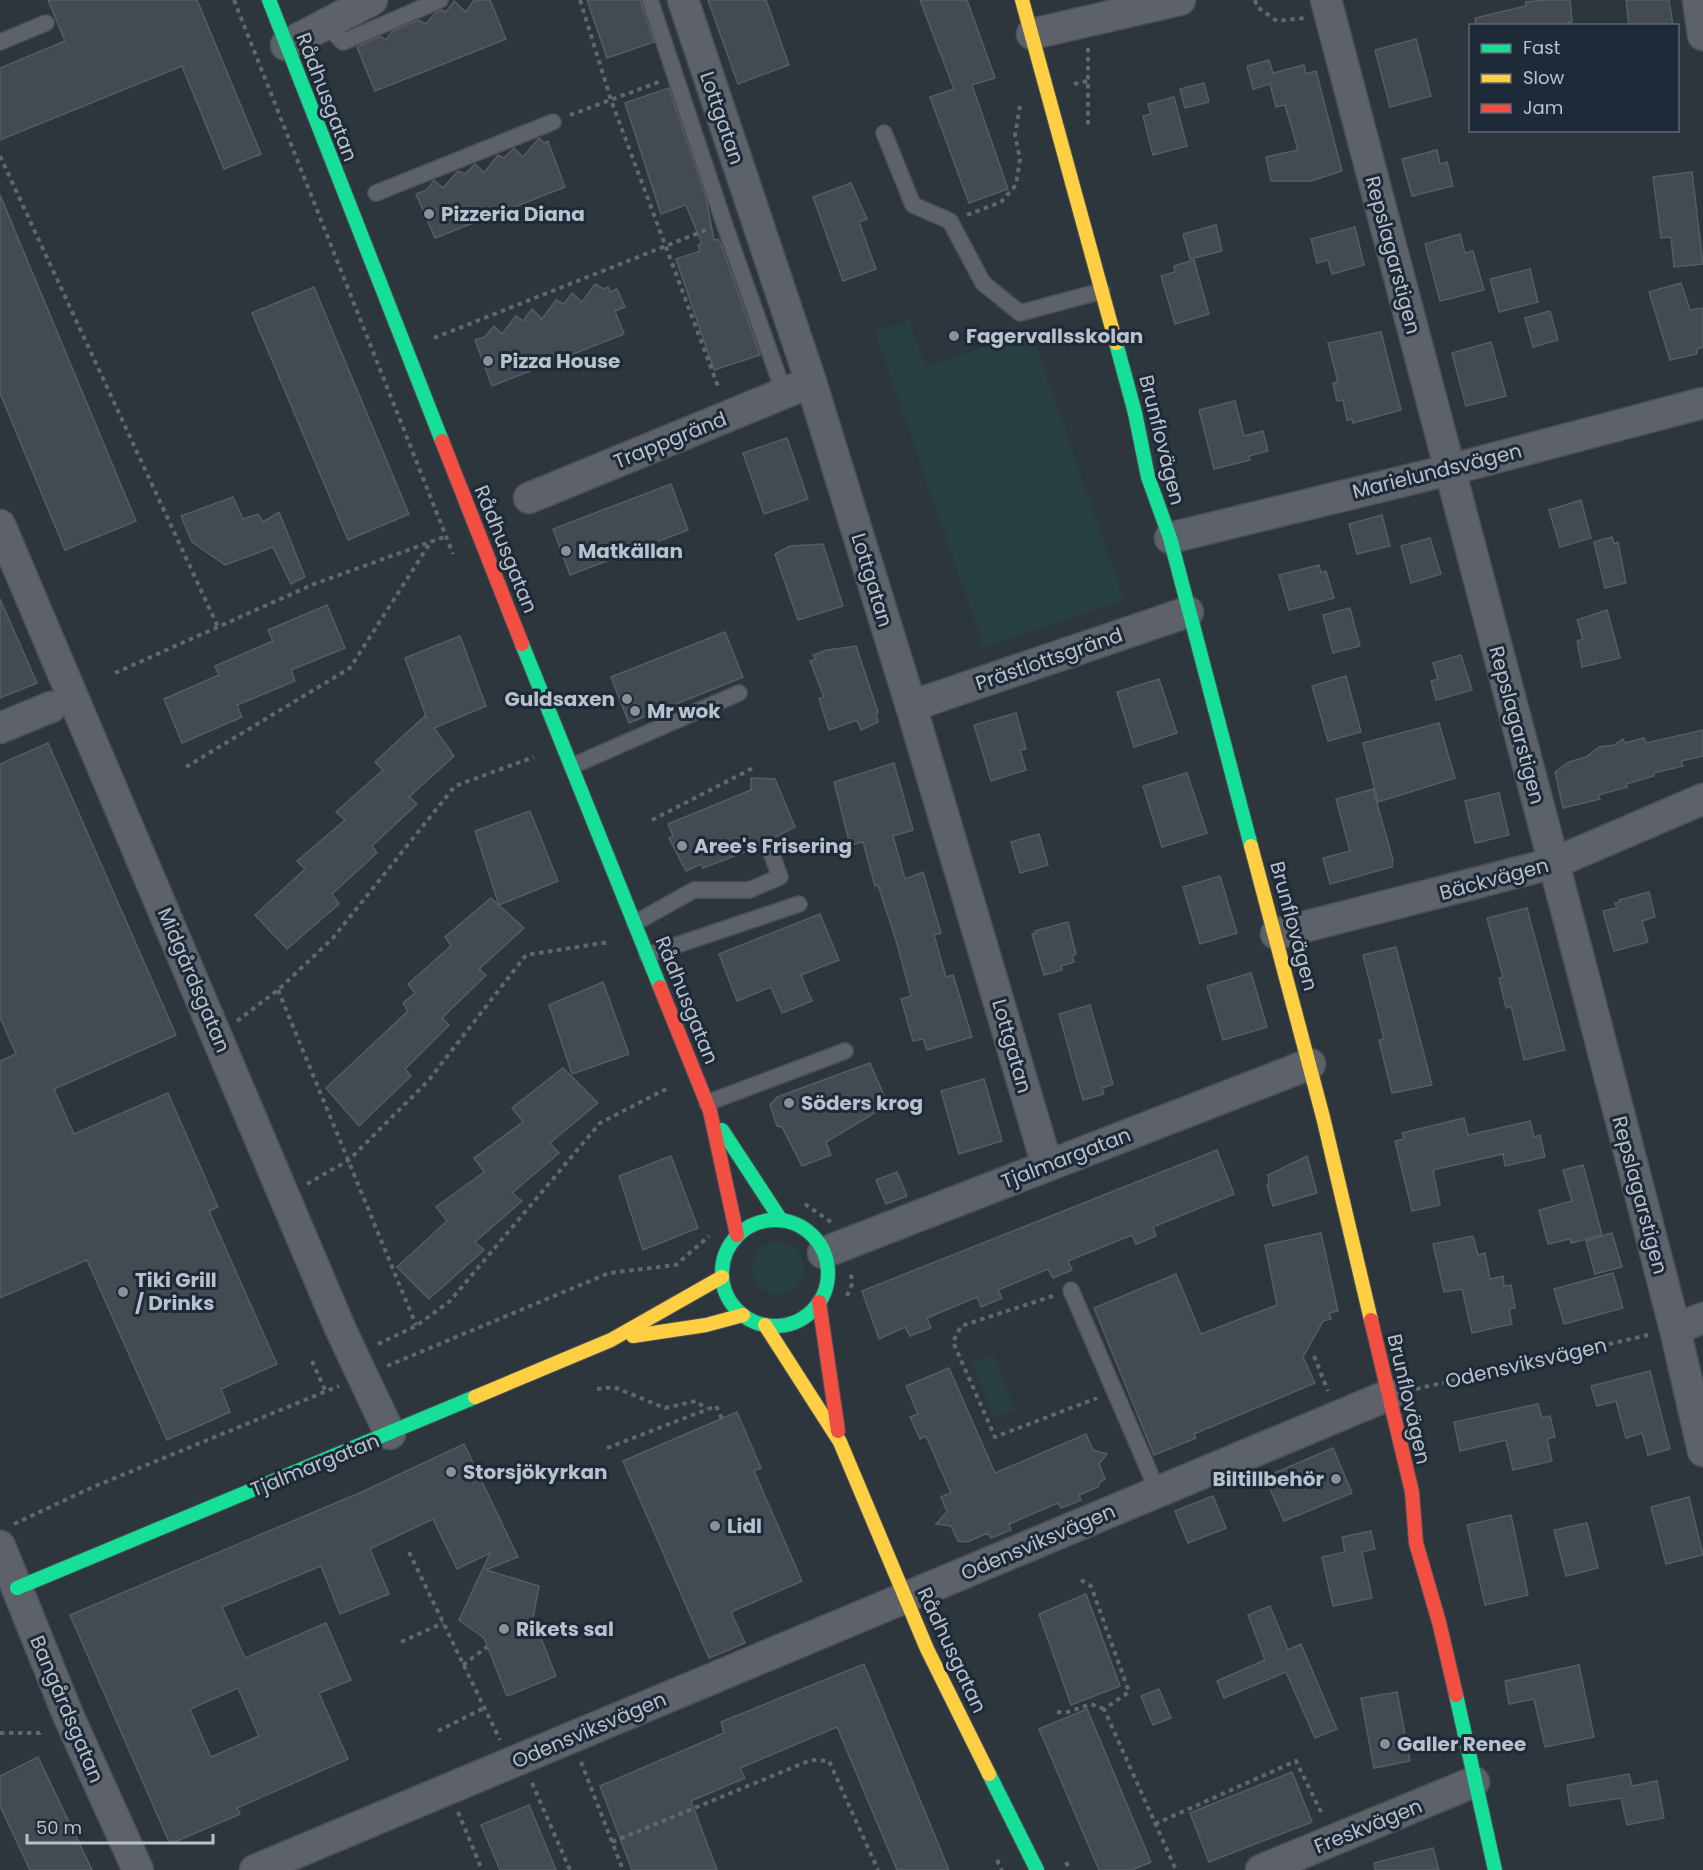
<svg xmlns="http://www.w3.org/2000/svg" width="1703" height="1870" viewBox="0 0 1703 1870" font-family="Poppins,sans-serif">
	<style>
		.green { fill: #294043 }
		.building { fill: #444a51; stroke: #555c64; stroke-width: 1.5; fill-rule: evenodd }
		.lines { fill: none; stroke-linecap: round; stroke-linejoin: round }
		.lane-casing { stroke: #4b5157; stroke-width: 18 }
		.street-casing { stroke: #4b5157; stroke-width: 33 }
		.fast-casing { stroke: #4b5157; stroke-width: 16 }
		.slow-casing { stroke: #4b5157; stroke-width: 16 }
		.jam-casing { stroke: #4b5157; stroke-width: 16 }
		.path { stroke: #60676e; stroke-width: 4; stroke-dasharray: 4.5 4.5; stroke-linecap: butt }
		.lane { stroke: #5d626a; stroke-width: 15 }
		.street { stroke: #5d626a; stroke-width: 30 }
		.fast { stroke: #16e098; stroke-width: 14 }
		.slow { stroke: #ffcf43; stroke-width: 14 }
		.jam { stroke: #f24e42; stroke-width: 14 }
		.poi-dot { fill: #87909b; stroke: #1f2a38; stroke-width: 2 }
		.labels { text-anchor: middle; stroke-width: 6; stroke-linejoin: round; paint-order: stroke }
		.street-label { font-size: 20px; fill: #b8c1cd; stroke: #1f2a38 }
		.poi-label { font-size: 20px; font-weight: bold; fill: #b8c1cd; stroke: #1f2a38; text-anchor: start }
	</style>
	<rect width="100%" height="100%" fill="#2d353d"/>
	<g class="green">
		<polygon points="909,320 926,367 1031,331 1124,600 984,648 875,332"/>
		<circle cx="778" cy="1268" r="26"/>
		<polygon points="993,1354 1015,1410 994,1418 972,1363"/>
	</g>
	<g class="building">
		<polygon points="48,0 197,0 261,154 224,169 182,66 0,140 0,68 65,41"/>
		<polygon points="474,0 490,0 506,39 375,91 357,47 380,36 386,40 392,31 419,20 426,24 435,13 442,10 446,12 454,1 466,12"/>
		<polygon points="587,0 640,0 654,42 607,58"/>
		<polygon points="708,0 766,0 789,65 738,84"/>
		<polygon points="920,0 967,0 995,78 972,85 1008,189 969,203 930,97 954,89"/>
		<polygon points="1545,0 1570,0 1572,22 1569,22 1570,26 1476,26 1475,18 1526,6 1526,2"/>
		<polygon points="1626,0 1669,0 1673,26 1629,26"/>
		<polygon points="1416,39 1431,96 1390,107 1375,50"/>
		<polygon points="1269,60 1273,73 1304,65 1306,74 1316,71 1342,171 1311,181 1271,181 1266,157 1298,150 1285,105 1276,107 1270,84 1253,89 1247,66"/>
		<polygon points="1204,83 1209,102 1185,108 1180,89"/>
		<polygon points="669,88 706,198 714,240 718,239 721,244 760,355 714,370 676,259 700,251 698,245 702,244 686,205 661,214 625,103"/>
		<polygon points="1174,97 1187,146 1153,155 1143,116 1151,114 1148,104"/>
		<polygon points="539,138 544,143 548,141 565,187 435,238 416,194 427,190 434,180 443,188 458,171 465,174 475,164 484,173 498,155 504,158 514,148 523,157"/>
		<polygon points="1437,150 1440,164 1447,162 1453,186 1412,196 1402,159"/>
		<polygon points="1692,172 1703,264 1674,267 1671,237 1661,238 1653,177"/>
		<polygon points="851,183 867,219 859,222 876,269 843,281 813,197"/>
		<polygon points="0,195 136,521 65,550 0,393"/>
		<polygon points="1216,225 1222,251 1190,259 1183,234"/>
		<polygon points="1355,227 1364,265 1332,274 1328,260 1317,263 1311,239"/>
		<polygon points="1460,234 1465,253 1473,251 1484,290 1440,301 1425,244"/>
		<polygon points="1194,260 1209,314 1175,324 1161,276 1175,272 1174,266"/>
		<polygon points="1530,269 1538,302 1499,312 1490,279"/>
		<polygon points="1681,283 1690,310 1703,308 1703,347 1697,349 1697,354 1670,360 1649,292"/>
		<polygon points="595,284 604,289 608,287 610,292 617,289 625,307 615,311 624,334 492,386 475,340 485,337 494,326 502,334 516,316 523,321 532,309 542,319 556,300 564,304 572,293 582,302"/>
		<polygon points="314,287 409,514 348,540 252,313"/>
		<polygon points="1550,311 1558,340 1533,347 1525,318"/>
		<polygon points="1381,332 1401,410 1353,423 1352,419 1347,420 1343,400 1337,401 1333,383 1338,382 1328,343"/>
		<polygon points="1491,342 1506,396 1466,406 1452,353"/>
		<polygon points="1235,401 1244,436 1263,431 1268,451 1249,456 1250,460 1214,469 1199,410"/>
		<polygon points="787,438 808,499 764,514 743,453"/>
		<polygon points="671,484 688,530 570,575 553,529"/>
		<polygon points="233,497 243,519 258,514 263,522 279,512 305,577 291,584 273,547 225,565 192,542 181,516"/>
		<polygon points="1581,500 1591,538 1560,547 1549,510"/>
		<polygon points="1382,515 1390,546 1357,554 1349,524"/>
		<polygon points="1612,537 1614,544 1618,542 1626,583 1605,588 1594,542"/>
		<polygon points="1430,538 1441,574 1411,583 1401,546"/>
		<polygon points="823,544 843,606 798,620 775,554 790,546"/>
		<polygon points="1319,565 1321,573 1326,571 1334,598 1289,610 1279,575"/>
		<polygon points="0,599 37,683 0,698"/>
		<polygon points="327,605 345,648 291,670 295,681 237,705 242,717 182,743 164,699 219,675 215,666 273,641 268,630"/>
		<polygon points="1350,608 1360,646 1333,653 1323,615"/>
		<polygon points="1607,610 1620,658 1582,667 1577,641 1583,639 1577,620"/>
		<polygon points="725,632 743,677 629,723 611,677"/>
		<polygon points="460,636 486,706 434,728 454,756 409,797 417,804 372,846 377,853 332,894 339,904 287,949 255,915 305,869 297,861 345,820 336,812 383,770 375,762 425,716 427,719 405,658"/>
		<polygon points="856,646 878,712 876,713 878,722 861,730 857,720 829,730 819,699 824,697 810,661 816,659 813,655 827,650"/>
		<polygon points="1461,655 1472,690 1436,700 1431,681 1438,679 1433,663"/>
		<polygon points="1346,676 1361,732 1328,741 1312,686"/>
		<polygon points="1159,679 1177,733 1134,747 1117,692"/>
		<polygon points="1016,713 1026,749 1020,750 1026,770 991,781 974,725"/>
		<polygon points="1439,723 1455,778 1378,802 1363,743"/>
		<polygon points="1703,730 1703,756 1681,761 1683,766 1654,773 1654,776 1626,784 1627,787 1598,795 1600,799 1563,808 1555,772 1569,762 1586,757 1599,747 1614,745 1623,739 1625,743 1644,738 1646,743"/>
		<polygon points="48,743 176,1035 54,1089 74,1134 168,1093 218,1207 209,1211 277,1364 221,1389 230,1412 167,1440 87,1260 0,1298 0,1061 16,1054 0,1017 0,764"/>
		<polygon points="894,763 913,830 893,836 905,879 923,872 941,933 934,935 946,977 953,975 972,1037 927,1050 923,1039 913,1041 901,999 911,996 896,940 878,885 875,886 863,842 850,845 834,782"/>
		<polygon points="1187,773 1207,833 1162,847 1143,786"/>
		<polygon points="751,778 775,779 795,827 750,850 703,868 701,864 686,871 669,838 673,836 668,824 751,790"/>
		<polygon points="1373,789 1393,860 1392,867 1330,884 1323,858 1350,851 1336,799"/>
		<polygon points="1499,793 1509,835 1475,843 1465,801"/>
		<polygon points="530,811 558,881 499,905 475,831"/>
		<polygon points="1039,834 1048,865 1020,873 1011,842"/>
		<polygon points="1220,876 1237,933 1200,944 1183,887"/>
		<polygon points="1649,892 1655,917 1642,921 1648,942 1614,951 1603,911 1617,908 1615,903 1620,902 1619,900"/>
		<polygon points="491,898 524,928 479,969 486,975 442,1018 449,1025 405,1069 411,1076 359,1126 326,1088 408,1011 403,1003 415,993 408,984 451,946 445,937"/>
		<polygon points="1527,908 1565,1050 1524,1060 1511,1006 1506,1008 1499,978 1503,977 1487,918"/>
		<polygon points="820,914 839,960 801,975 812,1001 782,1013 771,987 737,1001 719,954"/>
		<polygon points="1068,922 1076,954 1072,956 1074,962 1061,966 1062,970 1044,975 1032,934 1036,933 1035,931"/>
		<polygon points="1396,947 1432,1085 1392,1093 1379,1040 1384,1039 1363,955"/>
		<polygon points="1251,973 1267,1027 1223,1040 1207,986"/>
		<polygon points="603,982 629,1054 572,1074 549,1005"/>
		<polygon points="1090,1005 1113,1084 1102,1088 1104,1094 1083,1100 1059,1014"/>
		<polygon points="870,1063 888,1105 826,1142 831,1155 802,1166 782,1127 777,1126 770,1105 777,1097"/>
		<polygon points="563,1068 598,1103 550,1143 559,1153 512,1193 522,1201 475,1242 484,1250 429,1299 397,1267 447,1221 436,1207 484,1172 474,1158 523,1122 512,1108"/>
		<polygon points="984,1079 1002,1141 959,1154 941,1091"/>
		<polygon points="1464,1118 1468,1135 1530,1121 1534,1137 1540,1135 1545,1157 1505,1166 1503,1154 1433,1170 1440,1205 1412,1211 1395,1141 1404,1139 1402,1133"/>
		<polygon points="1217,1150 1234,1194 1153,1227 1156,1236 1136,1244 1132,1235 1068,1261 1072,1270 1053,1278 1048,1269 998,1290 1002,1298 981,1307 977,1297 927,1318 931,1328 910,1336 905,1327 879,1339 862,1291"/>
		<polygon points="671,1156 698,1228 643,1250 619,1176"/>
		<polygon points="1307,1156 1317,1193 1273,1206 1267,1185 1269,1184 1268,1175"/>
		<polygon points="1583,1165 1602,1235 1571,1243 1570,1239 1548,1244 1539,1210 1572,1201 1563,1170"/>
		<polygon points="897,1172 907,1196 886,1204 876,1180"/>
		<polygon points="1321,1233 1338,1311 1329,1313 1331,1319 1323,1321 1303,1357 1315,1383 1194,1434 1196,1438 1154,1455 1094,1308 1176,1274 1201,1334 1277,1305 1265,1245"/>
		<polygon points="1612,1233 1622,1267 1595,1274 1586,1241"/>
		<polygon points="1473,1236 1478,1255 1485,1253 1490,1279 1503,1276 1504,1286 1511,1285 1515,1308 1509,1309 1512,1324 1472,1333 1462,1289 1444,1292 1433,1244"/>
		<polygon points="1613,1273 1623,1308 1564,1324 1554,1289"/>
		<polygon points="949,1368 995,1473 1086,1434 1093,1450 1107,1454 1099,1464 1105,1479 1100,1482 1098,1487 1079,1495 1081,1500 1061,1508 1058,1503 1009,1524 1011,1530 991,1538 988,1533 967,1542 958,1541 951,1526 936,1524 947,1512 941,1497 951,1493 926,1436 920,1439 910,1417 918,1414 906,1386"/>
		<polygon points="1650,1371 1670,1449 1648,1455 1642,1433 1626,1438 1616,1401 1597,1406 1591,1386"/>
		<polygon points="1538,1404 1542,1418 1550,1416 1555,1437 1547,1439 1552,1461 1513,1470 1506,1440 1460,1451 1454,1422"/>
		<polygon points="737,1412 761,1468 754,1471 802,1581 731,1612 745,1643 709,1658 623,1461"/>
		<path d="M 464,1444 L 518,1557 L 486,1570 L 539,1586 L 533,1618 L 556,1676 L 507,1696 L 484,1638 L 459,1620 L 490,1553 L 457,1569 L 433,1519 L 370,1549 L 389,1594 L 340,1614 L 321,1566 L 222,1607 L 245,1658 L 326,1623 L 351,1680 L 319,1693 L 348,1759 L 237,1808 L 240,1814 L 170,1844 L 70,1615 L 364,1491 ZM 238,1688 L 259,1736 L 211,1757 L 190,1709 Z"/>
		<polygon points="1333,1448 1352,1493 1284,1521 1265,1477"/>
		<polygon points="1213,1496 1226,1528 1188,1543 1175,1511"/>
		<polygon points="1689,1497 1703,1555 1666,1564 1651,1507"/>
		<polygon points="1511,1515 1528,1595 1485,1605 1467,1525"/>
		<polygon points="1587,1523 1598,1568 1566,1576 1554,1530"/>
		<polygon points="1371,1531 1375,1549 1362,1552 1372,1598 1333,1606 1322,1557 1345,1552 1342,1537"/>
		<polygon points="1086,1594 1120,1686 1071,1705 1039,1614"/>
		<polygon points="1270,1606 1288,1650 1301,1644 1337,1729 1315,1738 1286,1672 1224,1698 1217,1681 1265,1660 1248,1615"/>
		<polygon points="864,1664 949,1870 897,1870 837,1727 740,1768 745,1778 691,1801 717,1870 632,1870 600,1786 724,1733 721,1722"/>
		<polygon points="1579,1665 1594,1737 1545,1747 1534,1699 1509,1704 1505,1681"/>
		<polygon points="1159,1689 1171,1718 1153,1725 1141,1696"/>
		<polygon points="1397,1692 1410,1761 1374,1768 1361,1698"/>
		<polygon points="1087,1709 1151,1862 1132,1870 1099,1870 1039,1729"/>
		<polygon points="38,1757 92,1870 30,1870 0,1806 0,1776"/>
		<polygon points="1292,1772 1312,1822 1209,1862 1190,1813"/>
		<polygon points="1629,1774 1632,1786 1657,1781 1664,1818 1627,1825 1621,1798 1570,1806 1567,1785"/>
		<polygon points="529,1805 556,1870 500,1870 481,1825"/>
		<polygon points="1433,1848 1439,1870 1375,1870 1374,1863"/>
	</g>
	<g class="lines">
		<defs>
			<g id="lane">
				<polyline points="650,0 724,223 784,393"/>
				<polyline points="326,24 343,42 440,0"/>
				<polyline points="0,42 46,23"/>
				<polyline points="884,133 913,205 950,221 983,283 1020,313 1102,291"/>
				<polyline points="376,193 553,122"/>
				<polyline points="572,766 739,693"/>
				<polyline points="635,923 694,890 749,890 780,877 771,852"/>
				<polyline points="647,955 799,904"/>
				<polyline points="707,1103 845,1051"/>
				<polyline points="1071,1290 1158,1492"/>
			</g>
			<g id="street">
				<polyline points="683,0 811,382 911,706 1047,1165"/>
				<polyline points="1326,0 1582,970 1675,1329 1703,1451"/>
				<polyline points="1698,0 1703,35"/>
				<polyline points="1032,34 1180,0"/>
				<polyline points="286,45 372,0"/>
				<polyline points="529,498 811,382"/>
				<polyline points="0,525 340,1328 390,1434"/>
				<polyline points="1170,538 1449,470 1703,403"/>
				<polyline points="911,706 1188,612"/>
				<polyline points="0,728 51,707"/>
				<polyline points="1276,934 1554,863 1703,799"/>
				<polyline points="823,1253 1310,1064"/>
				<polyline points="1675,1329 1703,1318"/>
				<polyline points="0,1546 68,1715 138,1870"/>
				<polyline points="255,1870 1389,1395"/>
				<polyline points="1261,1870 1474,1782"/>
			</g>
			<g id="fast">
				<polyline points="269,0 442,441"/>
				<polyline points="1116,343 1135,413 1148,477 1170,538 1251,846"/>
				<polyline points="522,644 660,987"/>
				<polyline points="722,1130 781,1220"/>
				<circle cx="775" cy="1273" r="53"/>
				<polyline points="17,1588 475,1397"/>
				<polyline points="1456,1695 1495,1870"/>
				<polyline points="989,1774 1037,1870"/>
			</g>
			<g id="slow">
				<polyline points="1022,0 1116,343"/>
				<polyline points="1251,846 1323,1117 1371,1320"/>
				<polyline points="765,1325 840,1442 927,1649 989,1774"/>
				<polyline points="633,1336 706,1325 743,1315"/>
				<polyline points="475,1397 611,1340 722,1277"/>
			</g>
			<g id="jam">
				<polyline points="442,441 522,644"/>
				<polyline points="660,987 710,1111 737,1235"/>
				<polyline points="819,1302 838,1431"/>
				<polyline points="1371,1320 1412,1492 1416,1543 1439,1622 1456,1695"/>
			</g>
		</defs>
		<use href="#lane" class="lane-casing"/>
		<use href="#street" class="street-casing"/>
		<use href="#fast" class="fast-casing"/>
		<use href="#slow" class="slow-casing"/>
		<use href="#jam" class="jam-casing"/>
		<g class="path">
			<polyline points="234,0 453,554"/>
			<polyline points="580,0 611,100 719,389"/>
			<polyline points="1255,0 1257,7 1277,21 1305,18"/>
			<polyline points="1088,48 1088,127"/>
			<polyline points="1074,84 1088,81"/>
			<polyline points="570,115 659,82"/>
			<polyline points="0,156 218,627"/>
			<polyline points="967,215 1001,202 1016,185 1020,159 1015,135 1020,106"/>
			<polyline points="434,338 706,230"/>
			<polyline points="115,673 314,584 447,536"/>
			<polyline points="186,767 350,668 430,543"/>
			<polyline points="652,820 755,767"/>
			<polyline points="278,990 416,1325"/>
			<polyline points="237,1021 278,990 333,938 455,786 534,757"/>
			<polyline points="307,1184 349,1160 428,1081 526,955 609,942"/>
			<polyline points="805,1204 831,1222"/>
			<polyline points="847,1296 852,1284 851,1272"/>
			<polyline points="1053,1296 961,1326 953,1342 995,1437 1097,1398"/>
			<polyline points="378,1344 416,1326 450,1301 600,1123 668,1088"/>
			<polyline points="1314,1356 1328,1391"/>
			<polyline points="312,1361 326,1392"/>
			<polyline points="387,1366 609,1273 676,1265 709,1236"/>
			<polyline points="597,1389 614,1387 665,1408 696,1401 707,1409"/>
			<polyline points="1416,1389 1648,1335"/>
			<polyline points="607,1448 716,1406 722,1419"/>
			<polyline points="14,1524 93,1487 339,1386"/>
			<polyline points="409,1552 500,1740"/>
			<polyline points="1081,1580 1091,1586 1129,1692 1104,1709 1176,1870"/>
			<polyline points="401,1642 443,1623"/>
			<polyline points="463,1665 487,1647"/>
			<polyline points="1057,1712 1065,1713 1091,1704 1104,1709"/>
			<polyline points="438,1731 484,1708"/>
			<polyline points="0,1733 40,1733 44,1730"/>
			<polyline points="581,1762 623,1870"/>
			<polyline points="532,1783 570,1870"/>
			<polyline points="458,1812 482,1870"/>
			<polyline points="1155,1824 1296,1761 1323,1816"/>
			<polyline points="612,1842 811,1760 829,1761 878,1870"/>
			<polyline points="997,1860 1002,1870"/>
			<polyline points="1066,1862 1070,1870"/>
		</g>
		<use href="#lane" class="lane"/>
		<use href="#street" class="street"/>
		<use href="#fast" class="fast"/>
		<use href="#slow" class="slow"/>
		<use href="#jam" class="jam"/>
	</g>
	<g class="poi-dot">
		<circle cx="429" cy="214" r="6"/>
		<circle cx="954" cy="336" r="6"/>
		<circle cx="488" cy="361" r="6"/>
		<circle cx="566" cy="551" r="6"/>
		<circle cx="627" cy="699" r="6"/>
		<circle cx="635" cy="711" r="6"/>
		<circle cx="682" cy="846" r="6"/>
		<circle cx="789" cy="1103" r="6"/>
		<circle cx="123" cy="1292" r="6"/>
		<circle cx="451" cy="1472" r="6"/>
		<circle cx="1336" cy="1479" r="6"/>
		<circle cx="715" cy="1526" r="6"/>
		<circle cx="504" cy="1629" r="6"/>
		<circle cx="1385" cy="1744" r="6"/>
	</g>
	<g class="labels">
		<g class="street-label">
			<text transform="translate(327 97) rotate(69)" y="7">Rådhusgatan</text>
			<text transform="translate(722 118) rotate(71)" y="7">Lottgatan</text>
			<text transform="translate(1393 255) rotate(75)" y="7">Repslagarstigen</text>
			<text transform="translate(670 440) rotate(-22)" y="7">Trappgränd</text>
			<text transform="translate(1162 440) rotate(76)" y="7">Brunflovägen</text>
			<text transform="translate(1437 471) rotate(-14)" y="7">Marielundsvägen</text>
			<text transform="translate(506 549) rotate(68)" y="7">Rådhusgatan</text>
			<text transform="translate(872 580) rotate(73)" y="7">Lottgatan</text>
			<text transform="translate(1049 659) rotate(-19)" y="7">Prästlottsgränd</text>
			<text transform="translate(1517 725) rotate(75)" y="7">Repslagarstigen</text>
			<text transform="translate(1494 879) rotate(-15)" y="7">Bäckvägen</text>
			<text transform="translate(1294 926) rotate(75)" y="7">Brunflovägen</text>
			<text transform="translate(194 980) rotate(67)" y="7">Midgårdsgatan</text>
			<text transform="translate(687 1000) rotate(68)" y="7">Rådhusgatan</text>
			<text transform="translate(1012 1046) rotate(74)" y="7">Lottgatan</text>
			<text transform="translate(1066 1158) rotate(-21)" y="7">Tjalmargatan</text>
			<text transform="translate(1640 1195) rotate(75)" y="7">Repslagarstigen</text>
			<text transform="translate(1526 1363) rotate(-13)" y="7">Odensviksvägen</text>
			<text transform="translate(1409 1399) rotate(77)" y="7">Brunflovägen</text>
			<text transform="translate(315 1465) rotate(-22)" y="7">Tjalmargatan</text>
			<text transform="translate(1038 1542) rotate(-23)" y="7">Odensviksvägen</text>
			<text transform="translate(952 1650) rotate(65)" y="7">Rådhusgatan</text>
			<text transform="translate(67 1709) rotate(67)" y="7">Bangårdsgatan</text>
			<text transform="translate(589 1730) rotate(-23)" y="7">Odensviksvägen</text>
			<text transform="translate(1368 1826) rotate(-22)" y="7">Freskvägen</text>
		</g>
		<g class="poi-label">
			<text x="441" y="221">Pizzeria Diana</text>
			<text x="966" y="343">Fagervallsskolan</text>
			<text x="500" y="368">Pizza House</text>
			<text x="578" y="558">Matkällan</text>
			<text x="615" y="706" text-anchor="end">Guldsaxen</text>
			<text x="647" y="718">Mr wok</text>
			<text x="694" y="853">Aree's Frisering</text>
			<text x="801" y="1110">Söders krog</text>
			<text x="135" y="1287">Tiki Grill<tspan x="135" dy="23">/ Drinks</tspan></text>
			<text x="463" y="1479">Storsjökyrkan</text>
			<text x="1324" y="1486" text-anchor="end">Biltillbehör</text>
			<text x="727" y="1533">Lidl</text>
			<text x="516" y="1636">Rikets sal</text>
			<text x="1397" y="1751">Galler Renee</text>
		</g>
	</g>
	<rect x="1469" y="24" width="210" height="108" fill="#1f2a38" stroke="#5c6674" stroke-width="1.5"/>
	<rect x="1481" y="44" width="30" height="9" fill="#16e098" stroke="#5c6674" stroke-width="1.5"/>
	<text x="1523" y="54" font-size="18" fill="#b8c1cd">Fast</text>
	<rect x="1481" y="74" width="30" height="9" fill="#ffcf43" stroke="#5c6674" stroke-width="1.5"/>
	<text x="1523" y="84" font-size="18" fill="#b8c1cd">Slow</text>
	<rect x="1481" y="104" width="30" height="9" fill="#f24e42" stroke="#5c6674" stroke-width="1.5"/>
	<text x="1523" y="114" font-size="18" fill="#b8c1cd">Jam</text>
	<path d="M27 1834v9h186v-9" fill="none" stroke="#b8c1cd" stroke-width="3"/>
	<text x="36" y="1834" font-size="18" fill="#b8c1cd" stroke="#1f2a38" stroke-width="4.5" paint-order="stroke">50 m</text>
</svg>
